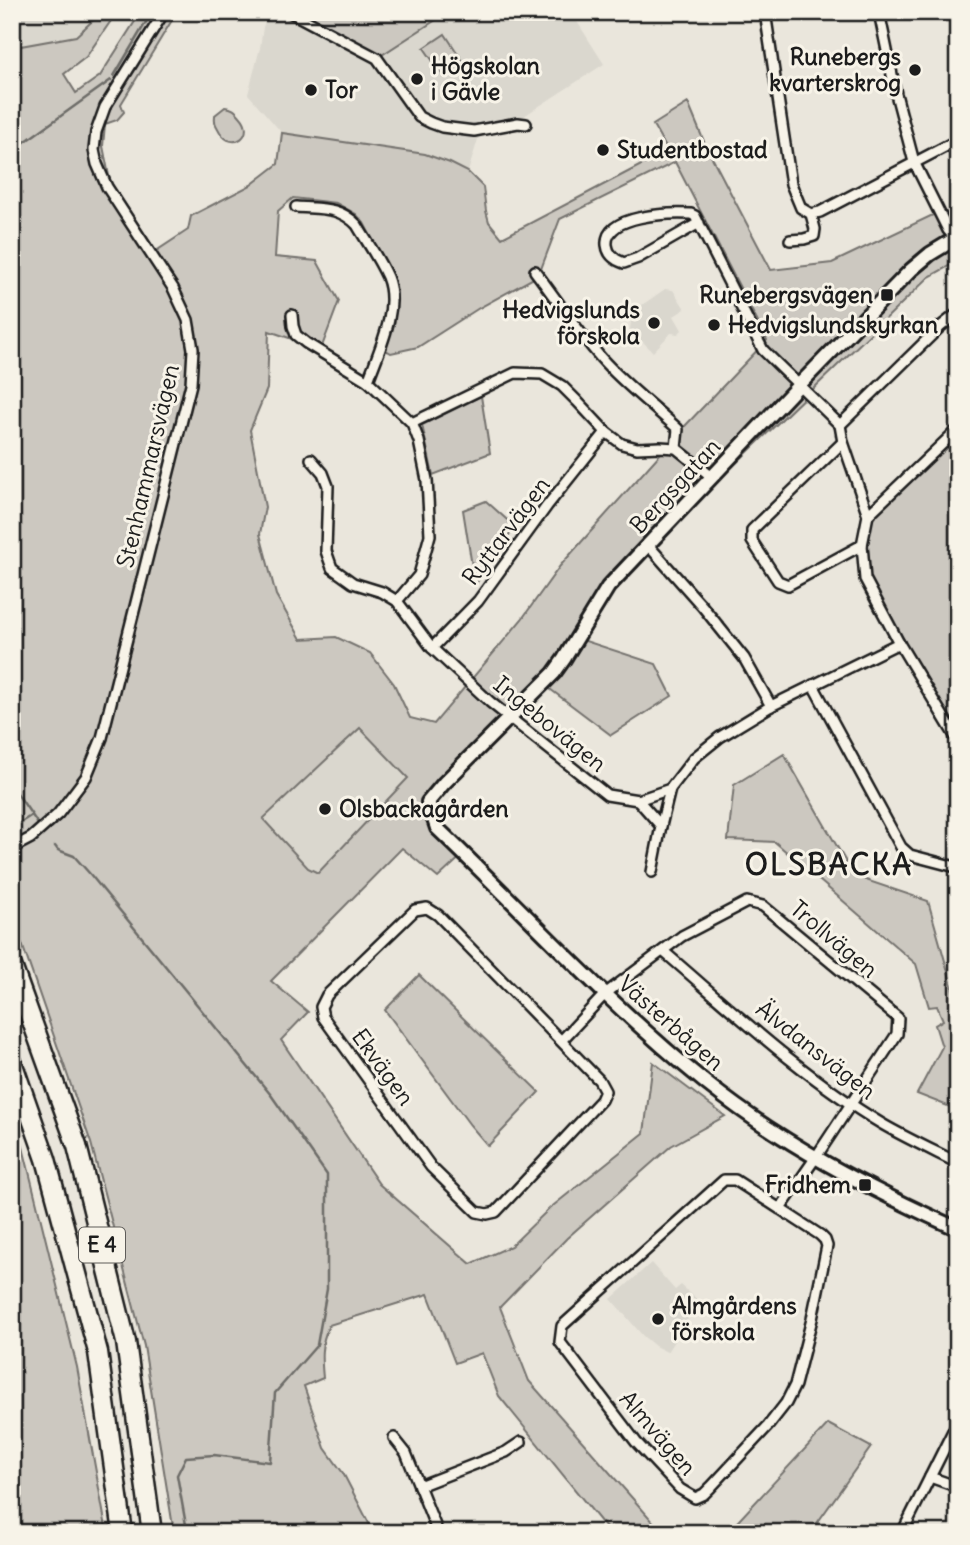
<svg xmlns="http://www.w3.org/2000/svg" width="970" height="1545" viewBox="0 0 970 1545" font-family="Delius,sans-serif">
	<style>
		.built { fill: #dad7ce }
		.green { fill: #ccc8c0; stroke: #74726e; stroke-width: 2; fill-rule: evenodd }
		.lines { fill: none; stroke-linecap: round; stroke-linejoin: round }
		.stream { stroke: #6d6c68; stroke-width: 2.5 }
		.street-casing { stroke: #1c1c1c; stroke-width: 14 }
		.secondary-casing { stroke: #1c1c1c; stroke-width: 18 }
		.highway-casing { stroke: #1c1c1c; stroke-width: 23 }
		.street { stroke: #f7f3e8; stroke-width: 9 }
		.secondary { stroke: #f7f3e8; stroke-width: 12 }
		.highway { stroke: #f7f3e8; stroke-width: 18 }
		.poi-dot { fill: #1c1c1c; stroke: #f7f3e8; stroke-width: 2.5 }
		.labels { text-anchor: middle; stroke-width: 6; stroke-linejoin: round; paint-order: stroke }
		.shield { fill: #f7f3e8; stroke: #5e5c59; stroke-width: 2 }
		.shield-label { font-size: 21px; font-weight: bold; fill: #1c1c1c }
		.poi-label { font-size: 23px; font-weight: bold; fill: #1c1c1c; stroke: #f7f3e8; text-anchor: start }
		.street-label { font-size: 23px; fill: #1c1c1c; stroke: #f7f3e8 }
		.district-label { font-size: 30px; font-weight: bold; letter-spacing: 2px; fill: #1c1c1c; stroke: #f7f3e8 }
	</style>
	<rect width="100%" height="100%" fill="#eae6dc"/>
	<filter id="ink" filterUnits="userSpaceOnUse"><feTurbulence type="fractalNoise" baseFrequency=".0143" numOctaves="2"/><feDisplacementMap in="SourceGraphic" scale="14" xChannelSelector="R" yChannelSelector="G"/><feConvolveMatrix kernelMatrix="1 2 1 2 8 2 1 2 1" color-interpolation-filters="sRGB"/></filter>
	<g filter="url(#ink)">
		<g class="built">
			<polygon points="12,12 102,12 76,36 15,47 12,32"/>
			<polygon points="267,12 571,12 604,64 524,116 482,126 468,172 450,163 425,154 282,133 248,94 260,48 263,27 268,14"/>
			<polygon points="665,289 673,290 685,309 674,316 682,330 678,334 671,333 653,352 630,329 632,312"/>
			<polygon points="360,727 409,778 318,873 308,868 263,819"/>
			<polygon points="651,1263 675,1290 681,1285 699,1302 667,1352 655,1346 643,1336 611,1299"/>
		</g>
		<g class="green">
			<path d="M 102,12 L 117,12 L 86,57 L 64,74 L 76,93 L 100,76 L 141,12 L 177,12 L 121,104 L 124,112 L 117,120 L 105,124 L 103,146 L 110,181 L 156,251 L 188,230 L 191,216 L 251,185 L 278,164 L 282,133 L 425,154 L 450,163 L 468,172 L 483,187 L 486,211 L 489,222 L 502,238 L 668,151 L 653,125 L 688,103 L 705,144 L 771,270 L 832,263 L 939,212 L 958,243 L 958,261 L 929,277 L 608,587 L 579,639 L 656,664 L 672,696 L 611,735 L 542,683 L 434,804 L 439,825 L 466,852 L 438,878 L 402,848 L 271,981 L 308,1012 L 281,1040 L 379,1184 L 471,1264 L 511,1246 L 549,1209 L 644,1133 L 653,1062 L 725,1116 L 671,1146 L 567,1238 L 500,1307 L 529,1381 L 663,1533 L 610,1533 L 499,1396 L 482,1353 L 455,1363 L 428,1294 L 329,1325 C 320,1345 321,1357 323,1378 L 304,1386 L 325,1448 L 343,1473 L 374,1533 L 174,1533 L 144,1346 L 91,1143 L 22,944 L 12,924 L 12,32 L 15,47 L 76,36 ZM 675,162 L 767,340 L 685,426 L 560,566 L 522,619 L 434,724 L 410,718 L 394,684 L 370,653 L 336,637 L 301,639 L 276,595 L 260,534 L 265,507 L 250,430 L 267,389 L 269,331 L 321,349 L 339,301 L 317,261 L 275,257 L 278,211 L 293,198 L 336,203 L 356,214 L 364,223 L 392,276 L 395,288 L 397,299 L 386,350 L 391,353 L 418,347 L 479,308 L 532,279 L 541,269 L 560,219 ZM 360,728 L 408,778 L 318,873 L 308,868 L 263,819 Z"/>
			<polygon points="290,12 448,12 377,58"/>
			<polygon points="445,34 464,63 444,77 424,48"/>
			<path d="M 225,107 C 233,108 235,110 240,116 C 257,134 233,153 220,132 C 216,125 214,123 215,115 Z"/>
			<polygon points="481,396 490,453 433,475 422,425"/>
			<polygon points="958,429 958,741 865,579 862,562 868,515"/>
			<polygon points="486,501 515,527 475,585 463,510"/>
			<polygon points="784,754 854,876 928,901 958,1007 958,1110 917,1094 942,1047 935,1025 943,1020 937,1006 929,1007 916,964 775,842 728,840 734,785"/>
			<polygon points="419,975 539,1092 488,1146 470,1125 385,1010"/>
			<polygon points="12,1117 22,1143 77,1367 107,1533 12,1533"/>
			<polygon points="828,1424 871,1447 810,1533 727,1533"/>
		</g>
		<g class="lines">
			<g class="stream">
				<polyline points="114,76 152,12"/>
				<polyline points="12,151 111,80"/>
				<polyline points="12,786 38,824"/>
				<polyline points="12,828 32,815"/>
				<polyline points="55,846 58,850 74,856 90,874 271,1095 327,1175 327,1289 317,1345 275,1393 270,1462 214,1455 186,1457 177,1475 186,1525"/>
			</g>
			<defs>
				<g id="street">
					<polyline points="290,12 377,58 419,117 431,123 442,127 474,131 518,123 526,124"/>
					<polyline points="765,12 791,184 801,208 811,214 820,212 958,140"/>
					<polyline points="879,12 896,94 914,162 948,230 955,238"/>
					<path d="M 296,207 C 320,209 339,206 357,225 C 367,242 379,259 387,277 C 400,309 379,350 368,381"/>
					<path d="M 699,223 L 638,258 L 624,263 C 615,260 608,255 607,245 C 604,214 671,213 691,214 L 695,216 L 763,350 L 840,425 L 843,442 L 868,515 L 862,545 L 865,579 L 899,643 L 958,741"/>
					<polyline points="790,240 804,239 814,236 815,229 811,214"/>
					<path d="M 535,271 C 557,300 577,331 601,358 C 624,384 653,406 678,429 L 676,448"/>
					<polyline points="292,315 293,326 296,335 306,343 368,381 412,423 419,441 427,480 430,535 419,575 397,601"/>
					<polyline points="412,423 515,373 542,374 562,386 577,401 606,432 622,444 637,448 660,447 676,448 712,477"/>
					<polyline points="840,425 940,327 958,313"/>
					<polyline points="843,442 752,530 752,541 778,581 788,585 862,545"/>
					<polyline points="311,459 323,473 328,486 326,551 332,568 353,583 382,592 397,601 432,648 490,702 607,795 638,800 670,789 694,758 720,737 771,706 899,643"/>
					<polyline points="868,515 958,429"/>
					<polyline points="648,545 703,607 744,658 771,706"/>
					<polyline points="432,648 478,601 547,506 606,432"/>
					<polyline points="813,685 901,847 910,855 952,866 958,866"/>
					<polyline points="638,800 661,826 670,789"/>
					<polyline points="12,848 31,838 58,814 86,777 102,738 191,384 193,349 188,320 173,288 107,187 97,164 94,150 96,132 105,107 164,12"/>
					<polyline points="652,872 661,826"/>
					<path d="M 663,951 C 733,1011 802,1076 882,1124 C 906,1138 932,1150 958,1163"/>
					<polyline points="561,1041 599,1080 605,1091 601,1100 496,1212 487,1214 477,1212 431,1167 323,1017 321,1007 327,995 415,910 427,908 438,915 561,1041 605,994 682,936 747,902 763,906 898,1018 897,1034 816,1157 780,1209 735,1180 724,1180 562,1326 560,1342 636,1442 680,1489 695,1498 704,1494 711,1487 768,1426 786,1403 795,1385 812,1319 827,1246 825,1240 820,1235 780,1209"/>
					<polyline points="394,1438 406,1453 438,1533"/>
					<polyline points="930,1477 958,1487"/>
					<polyline points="419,1486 506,1452 521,1442"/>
					<polyline points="12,1521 17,1533"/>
					<polyline points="902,1533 958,1421"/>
				</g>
				<path id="secondary" d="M 958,237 L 930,254 L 911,270 L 798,386 L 608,587 L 564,659 L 554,673 L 444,783 L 428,802 L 437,828 C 526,913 609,1005 706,1083 C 782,1144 869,1189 958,1229"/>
				<g id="highway">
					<polyline points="12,966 77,1146 126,1342 152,1533"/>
					<polyline points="12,1062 46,1159 98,1352 123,1533"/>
				</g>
			</defs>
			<use href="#street" class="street-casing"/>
			<use href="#secondary" class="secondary-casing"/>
			<use href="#highway" class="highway-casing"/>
			<use href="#street" class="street"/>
			<use href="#secondary" class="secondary"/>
			<use href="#highway" class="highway"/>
		</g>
	</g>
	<g class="poi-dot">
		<circle cx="915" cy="70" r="7"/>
		<circle cx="417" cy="79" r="7"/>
		<circle cx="311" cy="90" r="7"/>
		<circle cx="603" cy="150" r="7"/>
		<rect x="880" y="288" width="14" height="14" rx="3.5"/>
		<circle cx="654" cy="323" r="7"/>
		<circle cx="714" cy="325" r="7"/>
		<circle cx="325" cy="809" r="7"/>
		<rect x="858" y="1178" width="14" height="14" rx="3.5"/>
		<circle cx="658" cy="1319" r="7"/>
	</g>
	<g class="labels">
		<rect class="shield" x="79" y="1227.5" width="46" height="35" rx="5"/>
		<g class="shield-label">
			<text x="102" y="1252">E 4</text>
		</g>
		<g class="poi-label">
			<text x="901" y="65" text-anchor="end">Runebergs<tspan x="901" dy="26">kvarterskrog</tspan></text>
			<text x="431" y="74">Högskolan<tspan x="431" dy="26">i Gävle</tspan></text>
			<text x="325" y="98">Tor</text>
			<text x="617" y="158">Studentbostad</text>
			<text x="873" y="303" text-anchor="end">Runebergsvägen</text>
			<text x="640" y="318" text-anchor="end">Hedvigslunds<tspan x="640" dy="26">förskola</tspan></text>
			<text x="728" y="333">Hedvigslundskyrkan</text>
			<text x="339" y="817">Olsbackagården</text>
			<text x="851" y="1193" text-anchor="end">Fridhem</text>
			<text x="672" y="1314">Almgårdens<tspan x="672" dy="26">förskola</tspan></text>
		</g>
		<g class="street-label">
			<text transform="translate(148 466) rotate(-77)" y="8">Stenhammarsvägen</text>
			<text transform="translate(675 486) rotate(-47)" y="8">Bergsgatan</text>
			<text transform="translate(506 531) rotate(-53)" y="8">Ryttarvägen</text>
			<text transform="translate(550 724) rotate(39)" y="8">Ingebovägen</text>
			<text transform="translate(834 939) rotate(40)" y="8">Trollvägen</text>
			<text transform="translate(671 1023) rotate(41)" y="8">Västerbågen</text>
			<text transform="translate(816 1050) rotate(38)" y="8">Älvdansvägen</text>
			<text transform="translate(383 1067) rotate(54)" y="8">Ekvägen</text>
			<text transform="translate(658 1433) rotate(49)" y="8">Almvägen</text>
		</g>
		<g class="district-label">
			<text x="829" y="875">OLSBACKA</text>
		</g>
	</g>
	<rect width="970" height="1545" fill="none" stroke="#f7f3e8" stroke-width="42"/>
	<rect x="21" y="21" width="928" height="1503" fill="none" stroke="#1c1c1c" stroke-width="2.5" filter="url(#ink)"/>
</svg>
